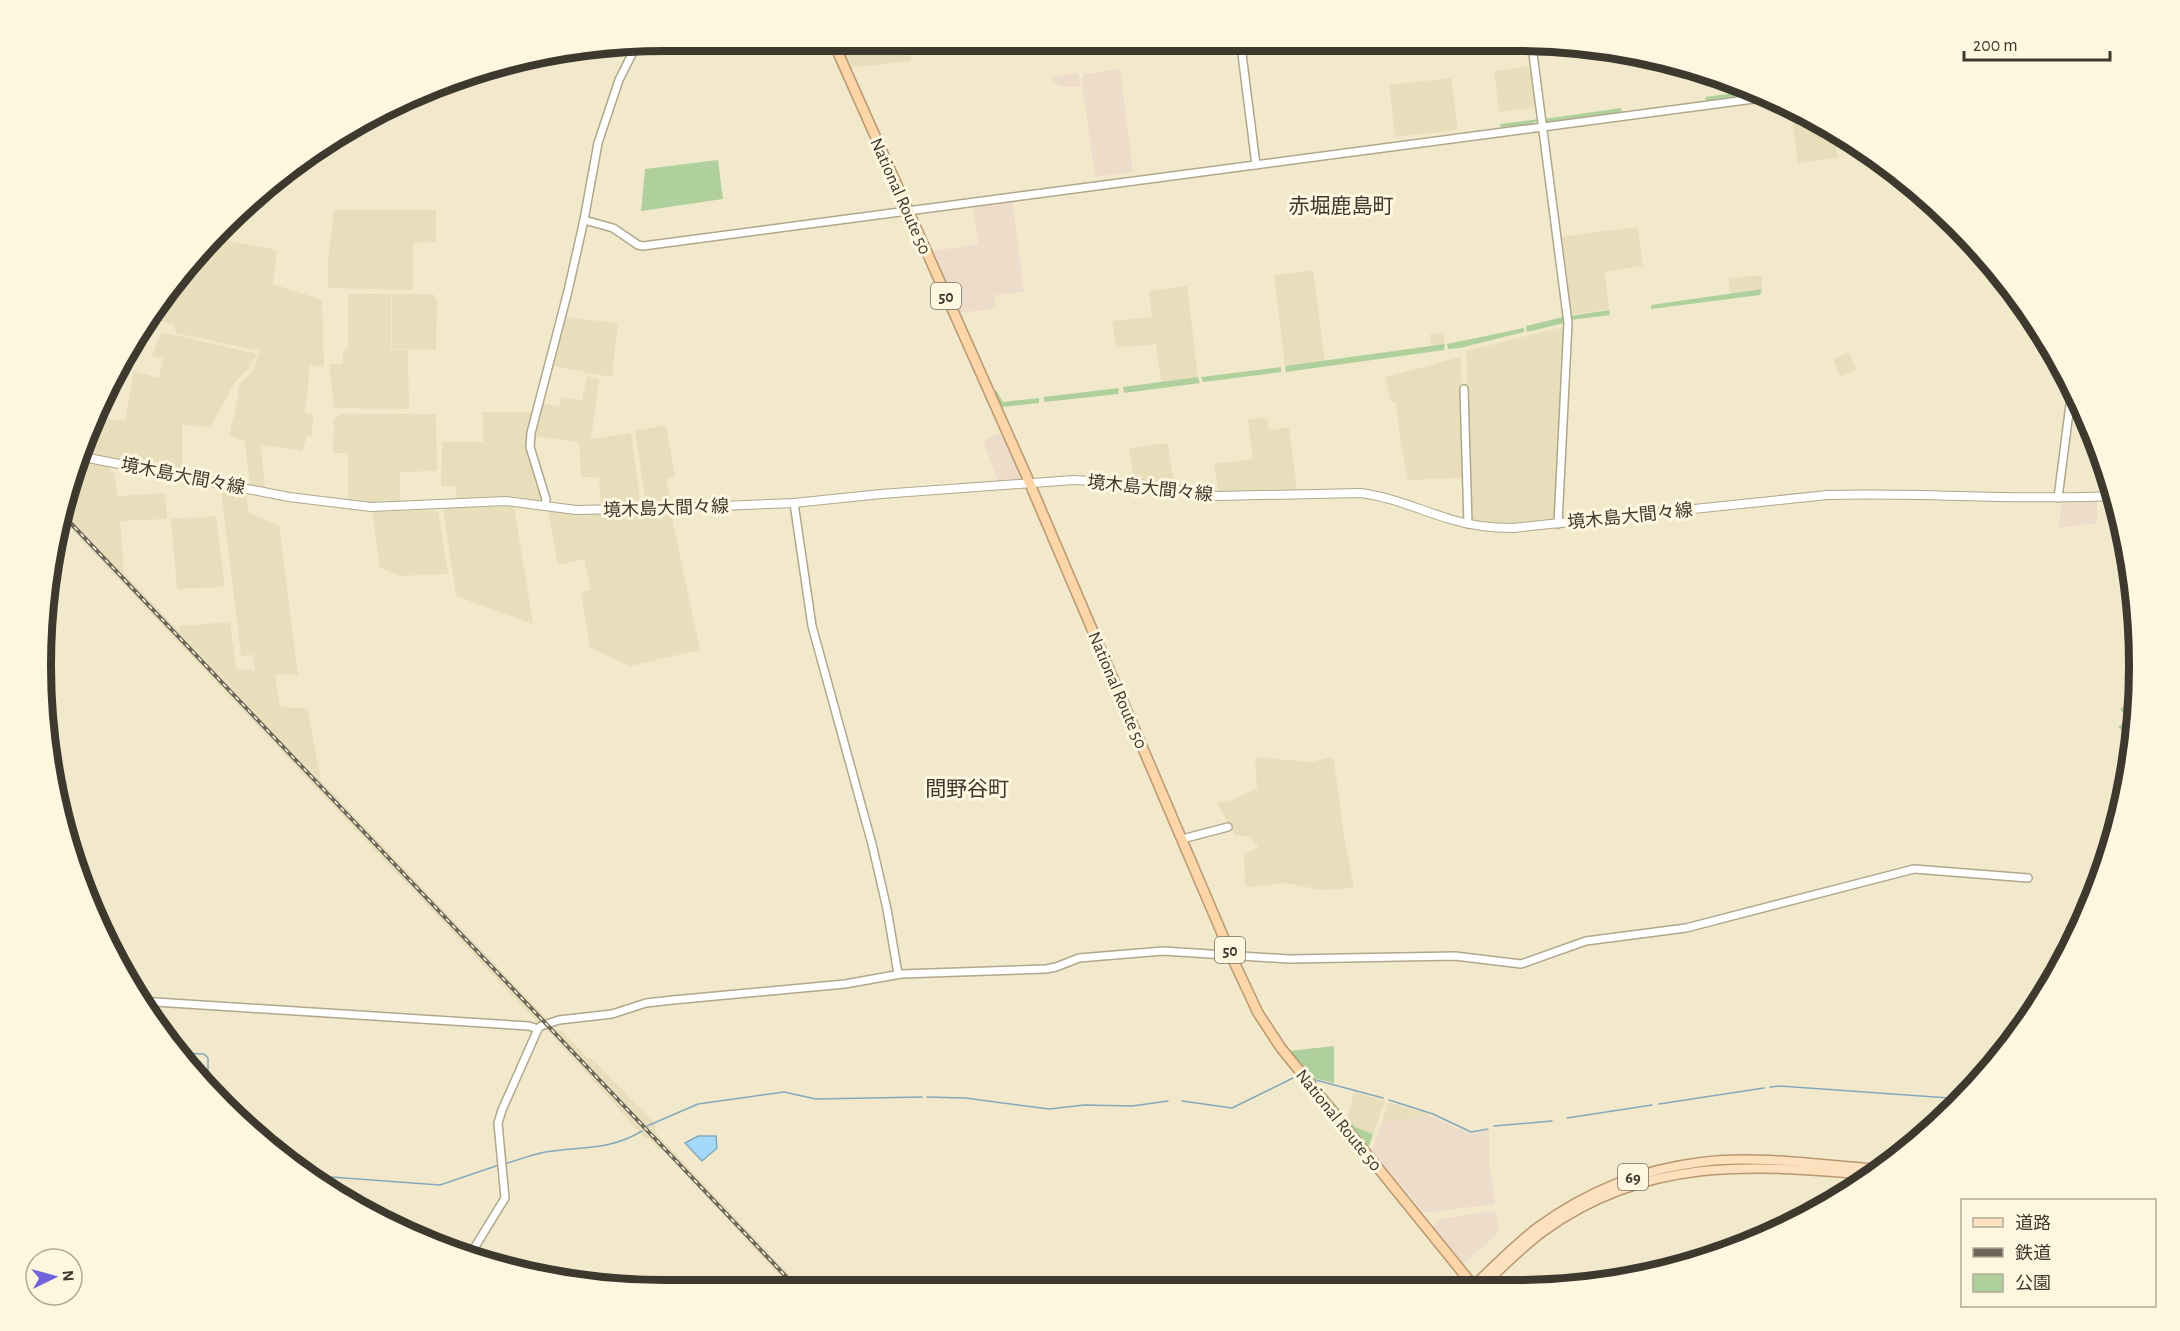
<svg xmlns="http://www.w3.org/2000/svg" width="2180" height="1331" viewBox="0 0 2180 1331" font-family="'Alegreya Sans','Noto Sans JP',sans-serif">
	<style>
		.commercial { fill: #eedccb }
		.built { fill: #e9debb }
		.green { fill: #afd09c }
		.water { fill: #a4d9f9; stroke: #85a9bc; stroke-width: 1.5 }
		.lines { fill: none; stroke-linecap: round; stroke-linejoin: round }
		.stream { stroke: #85a9bc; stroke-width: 1.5 }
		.tertiary-casing { stroke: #b0a78c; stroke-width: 10 }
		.secondary-casing { stroke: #b0a78c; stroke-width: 10 }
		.primary-casing { stroke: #b89870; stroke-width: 11 }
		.trunk-casing { stroke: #b89870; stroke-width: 12 }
		.tertiary { stroke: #fff; stroke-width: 7 }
		.secondary { stroke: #fff; stroke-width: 8 }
		.primary { stroke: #fde0be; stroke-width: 8 }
		.trunk { stroke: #fcd6a8; stroke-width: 9 }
		.rail-casing { stroke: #6c6757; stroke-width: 4 }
		.rail { stroke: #fef6df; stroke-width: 1.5; stroke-dasharray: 4.5; stroke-linecap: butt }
		.labels { text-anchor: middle; stroke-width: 6; stroke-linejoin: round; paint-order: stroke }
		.shield { fill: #fef6df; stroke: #777263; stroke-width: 1.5 }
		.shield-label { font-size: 16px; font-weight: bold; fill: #3d392e }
		.street-label { font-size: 18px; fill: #3d392e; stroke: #fef6df }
		.quarter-label { font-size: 21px; fill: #3d392e; stroke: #fef6df }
		.rim { fill: none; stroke: #3d392e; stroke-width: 8 }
	</style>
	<rect width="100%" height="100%" fill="#f2e9cc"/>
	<g class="commercial">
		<polygon points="1120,69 1133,172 1095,177 1082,82 1079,82 1080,86 1064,87 1057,85 1050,77 1076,73 1078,74 1079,80 1081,81 1084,74"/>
		<polygon points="1012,199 1024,292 995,295 995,306 998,308 959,313 932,251 978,244 973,205"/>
		<polygon points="1003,432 1021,479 1018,481 998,482 983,440"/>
		<polygon points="2097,500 2097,523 2059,528 2061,503 2063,501"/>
		<polygon points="1428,1115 1471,1134 1489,1130 1489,1161 1495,1202 1494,1204 1424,1213 1372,1151 1382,1123"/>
		<polygon points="1494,1211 1497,1214 1499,1231 1464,1264 1432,1227 1441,1219"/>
	</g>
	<g class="built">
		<polygon points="840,46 909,46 911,61 850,68"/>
		<polygon points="1532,66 1537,107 1499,112 1494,71"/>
		<polygon points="1451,78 1458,130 1395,137 1389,85"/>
		<polygon points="1791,110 1835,135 1838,158 1798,163"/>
		<polygon points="334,210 436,210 436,242 413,243 413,290 328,288 328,263"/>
		<polygon points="1638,227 1643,266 1605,272 1609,309 1570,315 1559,237"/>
		<polygon points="212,238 277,250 273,284 322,300 324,367 310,365 305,413 313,415 312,435 307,436 302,451 261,445 265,490 250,486 245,441 229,436 238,397 239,384 252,372 260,351 176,333 174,324 156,320 161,299"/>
		<polygon points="1313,270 1325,361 1285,366 1274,275"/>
		<polygon points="1762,275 1762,289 1730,293 1728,278"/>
		<polygon points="1187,286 1198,377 1161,382 1156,344 1116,348 1112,321 1152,317 1149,291"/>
		<polygon points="348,294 391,294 391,349 365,349 408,350 409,409 334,408 329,364 343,364 343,349 348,349"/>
		<polygon points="392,294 433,294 437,300 436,350 392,349"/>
		<polygon points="564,317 618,323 612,377 550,366"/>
		<polygon points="1566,326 1555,522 1502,525 1473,521 1466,351"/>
		<polygon points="161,332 257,354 248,369 235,382 210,428 182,424 182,474 91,456 93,426 97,418 125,421 134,371 159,378 163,358 152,356"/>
		<polygon points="1443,333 1445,344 1431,346 1430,334"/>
		<polygon points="1849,352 1856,370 1840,376 1833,359"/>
		<polygon points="1461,357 1464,478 1408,480 1400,440 1396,402 1391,402 1385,377"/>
		<polygon points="587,376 599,379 591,439 631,433 641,506 601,507 599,477 581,477 579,442 533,436 541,403 559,407 561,397 582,401"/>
		<polygon points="483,412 533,412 527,440 528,451 543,500 541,501 521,497 456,500 456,486 441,486 442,442 483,442"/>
		<polygon points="340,414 436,414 437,471 400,472 400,504 348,502 348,453 333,453 334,419"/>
		<polygon points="1267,417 1269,430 1289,427 1297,489 1295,491 1218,492 1214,464 1253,459 1248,420"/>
		<polygon points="666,425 675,477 666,479 671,505 646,506 635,431"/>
		<polygon points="1168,443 1174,486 1134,480 1129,448"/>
		<polygon points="76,460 110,466 111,473 114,472 118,496 165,493 167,519 120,521 124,573 269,726 180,631 179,626 230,622 236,668 253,671 255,674 253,655 241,656 221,489 246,494 249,513 279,525 298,675 261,674 275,675 280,707 307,708 321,780 289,747 548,1020 538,1023 61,518"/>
		<polygon points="514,506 533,624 456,596 443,508"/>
		<polygon points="438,510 448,574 401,576 380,568 372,512"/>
		<polygon points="548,511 591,513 671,513 700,650 630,666 590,648 581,592 591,590 584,559 558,565"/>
		<polygon points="216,516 225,587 177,589 171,519"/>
		<polygon points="1258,757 1311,762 1331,757 1334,761 1344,837 1354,888 1320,890 1286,883 1248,887 1245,886 1244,855 1258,847 1251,837 1235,835 1217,803 1231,800 1257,789 1255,758"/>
		<polygon points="551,1024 558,1031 562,1031 588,1058 591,1058 655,1124 656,1133 800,1286 789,1286 662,1149 659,1150 648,1138 645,1138 544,1027"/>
		<polygon points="1354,1092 1385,1101 1373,1134 1355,1128 1347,1119"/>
		<polygon points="1388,1102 1428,1114 1428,1115 1382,1123"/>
	</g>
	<g class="green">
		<polygon points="1757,90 1764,94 1706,102 1705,97"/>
		<polygon points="1621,108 1622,113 1544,123 1544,119"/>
		<polygon points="1539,119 1537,124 1537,122 1533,122 1533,124 1501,127 1500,124"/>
		<polygon points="718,160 723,199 641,211 645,169"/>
		<polygon points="1762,289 1760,295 1651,309 1651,305"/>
		<polygon points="1609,310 1610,315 1570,320 1570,316"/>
		<polygon points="1563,317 1564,323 1527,332 1526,326"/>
		<polygon points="1524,328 1524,332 1460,348 1448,349 1447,344"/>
		<polygon points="1445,344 1444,350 1286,372 1285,366"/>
		<polygon points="1281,367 1281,372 1203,382 1201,377"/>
		<polygon points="1198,377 1200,383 1124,393 1123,387"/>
		<polygon points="1119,388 1118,394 1045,402 1043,397"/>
		<polygon points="996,390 1003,402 1039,398 1039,403 1002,407 994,391"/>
		<polygon points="2138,697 2133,738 2118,727 2128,719 2120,709"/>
		<polygon points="1334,1046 1334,1083 1313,1078 1309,1073 1306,1072 1289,1051"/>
		<polygon points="1313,1080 1315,1081 1355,1127 1373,1134 1369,1146 1368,1147"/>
	</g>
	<polygon class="water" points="698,1136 716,1136 717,1148 702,1161 685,1143"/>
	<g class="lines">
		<g class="stream">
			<polyline points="179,1053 204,1054 208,1058 208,1088"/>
			<polyline points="1308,1074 1312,1079 1383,1098"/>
			<polyline points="1770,1087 1780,1086 1949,1098"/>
			<polyline points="927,1097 965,1098 1049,1109 1084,1105 1132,1106 1168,1101"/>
			<polyline points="1959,1098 1961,1099"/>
			<polyline points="1389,1100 1433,1114 1471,1132 1488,1129"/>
			<polyline points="1182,1101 1232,1108 1297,1076"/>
			<polyline points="1659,1104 1764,1088"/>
			<polyline points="1567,1118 1652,1105"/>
			<polyline points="647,1126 698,1104 784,1092 816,1099 922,1097"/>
			<polyline points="1494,1126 1552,1121"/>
			<path d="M 504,1164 C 518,1160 531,1155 545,1152 C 581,1146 609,1151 642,1131"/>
			<polyline points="310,1176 312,1176"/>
			<polyline points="317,1176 440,1185 499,1165"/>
		</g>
		<defs>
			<g id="tertiary">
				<polyline points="1241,46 1256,165"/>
				<polyline points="1532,46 1568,323 1558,524"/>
				<polyline points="584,220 613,228 638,245 643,246 1769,97"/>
				<polyline points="1464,389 1468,524"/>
				<polyline points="2058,498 2072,389"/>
				<polyline points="794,503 812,626 872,844 887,909 898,974"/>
				<polyline points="545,505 546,499 530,447 531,433 568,291 584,220 598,143 619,80 636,46"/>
				<polyline points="1182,839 1228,827"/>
				<polyline points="140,1001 529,1026 538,1029"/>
				<polyline points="470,1255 505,1198 498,1123 502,1110 538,1029 541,1026 559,1020 612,1014 646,1003 673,1000 845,984 901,974 1046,969 1056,967 1079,958 1163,951 1289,959 1455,956 1521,964 1586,941 1686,928 1914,869 2028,878"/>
			</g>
			<path id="secondary" d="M 78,456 L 289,497 L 371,507 L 506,501 L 576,510 L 673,508 L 794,503 L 881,494 L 1073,480 L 1131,483 L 1217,496 L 1360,493 C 1393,497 1422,511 1453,520 C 1473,526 1492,528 1513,528 L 1827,495 C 1923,492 2018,501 2114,496"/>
			<g id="primary">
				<path d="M 1470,1289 C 1492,1268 1514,1245 1538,1227 C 1586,1192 1642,1169 1702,1162 C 1759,1155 1823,1165 1880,1169"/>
				<path d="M 1480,1289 C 1500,1269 1521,1248 1544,1231 C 1648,1156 1751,1165 1872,1175"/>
			</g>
			<polyline id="trunk" points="835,46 1027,477 1235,964 1258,1013 1281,1048 1476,1289"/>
		</defs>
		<use href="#tertiary" class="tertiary-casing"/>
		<use href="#secondary" class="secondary-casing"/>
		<use href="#primary" class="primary-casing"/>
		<use href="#trunk" class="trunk-casing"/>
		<use href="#tertiary" class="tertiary"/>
		<use href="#secondary" class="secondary"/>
		<use href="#primary" class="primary"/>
		<use href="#trunk" class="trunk"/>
		<defs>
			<polyline id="rail" points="62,514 795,1286"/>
		</defs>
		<use href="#rail" class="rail-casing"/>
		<use href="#rail" class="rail"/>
	</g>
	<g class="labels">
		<g class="shield">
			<rect x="931" y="283" width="30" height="26" rx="4.5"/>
			<rect x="1215" y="937" width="30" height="26" rx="4.5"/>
			<rect x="1618" y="1164" width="30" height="26" rx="4.5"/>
		</g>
		<g class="shield-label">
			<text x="946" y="302">50</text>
			<text x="1230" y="956">50</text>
			<text x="1633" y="1183">69</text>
		</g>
		<g class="street-label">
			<text transform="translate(901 196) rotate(66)" y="6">National Route 50</text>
			<text transform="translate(183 476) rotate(11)" y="6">境木島大間々線</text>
			<text transform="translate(1150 488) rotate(6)" y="6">境木島大間々線</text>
			<text transform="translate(666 508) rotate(-2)" y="6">境木島大間々線</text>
			<text transform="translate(1630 516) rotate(-6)" y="6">境木島大間々線</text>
			<text transform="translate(1118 690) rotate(67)" y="6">National Route 50</text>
			<text transform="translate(1339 1120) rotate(51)" y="6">National Route 50</text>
		</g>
		<g class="quarter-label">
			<text x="1341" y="213">赤堀鹿島町</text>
			<text x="967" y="796">間野谷町</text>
		</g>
	</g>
	<path d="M0 0H2180V1331H0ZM665 51H1515A614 614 0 0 1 2129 665V666A614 614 0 0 1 1515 1280H665A614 614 0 0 1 51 666V665A614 614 0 0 1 665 51Z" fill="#fef6df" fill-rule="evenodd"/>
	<path class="rim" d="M665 51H1515A614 614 0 0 1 2129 665V666A614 614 0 0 1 1515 1280H665A614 614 0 0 1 51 666V665A614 614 0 0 1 665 51Z"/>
	<rect x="1961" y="1199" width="195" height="108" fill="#fef6df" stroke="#b1aa98" stroke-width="1.5"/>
	<rect x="1973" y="1218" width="30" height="9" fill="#fde0be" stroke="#b1aa98" stroke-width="1.5"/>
	<text x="2015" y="1229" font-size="18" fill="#3d392e">道路</text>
	<rect x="1973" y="1248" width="30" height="9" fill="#6c6757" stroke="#b1aa98" stroke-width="1.5"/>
	<text x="2015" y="1259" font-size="18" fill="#3d392e">鉄道</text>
	<rect x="1973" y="1274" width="30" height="18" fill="#afd09c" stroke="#b1aa98" stroke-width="1.5"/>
	<text x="2015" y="1289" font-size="18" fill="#3d392e">公園</text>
	<g transform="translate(54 1277) rotate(85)"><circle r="28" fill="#fef6df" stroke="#b1aa98" stroke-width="1.5"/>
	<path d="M0-4.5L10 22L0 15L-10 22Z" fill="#7064de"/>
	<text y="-9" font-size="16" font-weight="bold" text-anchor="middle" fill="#3d392e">N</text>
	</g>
	<path d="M1964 51v9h146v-9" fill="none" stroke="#3d392e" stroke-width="3"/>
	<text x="1973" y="51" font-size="18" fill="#3d392e" stroke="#fef6df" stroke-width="4.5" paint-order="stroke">200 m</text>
</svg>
